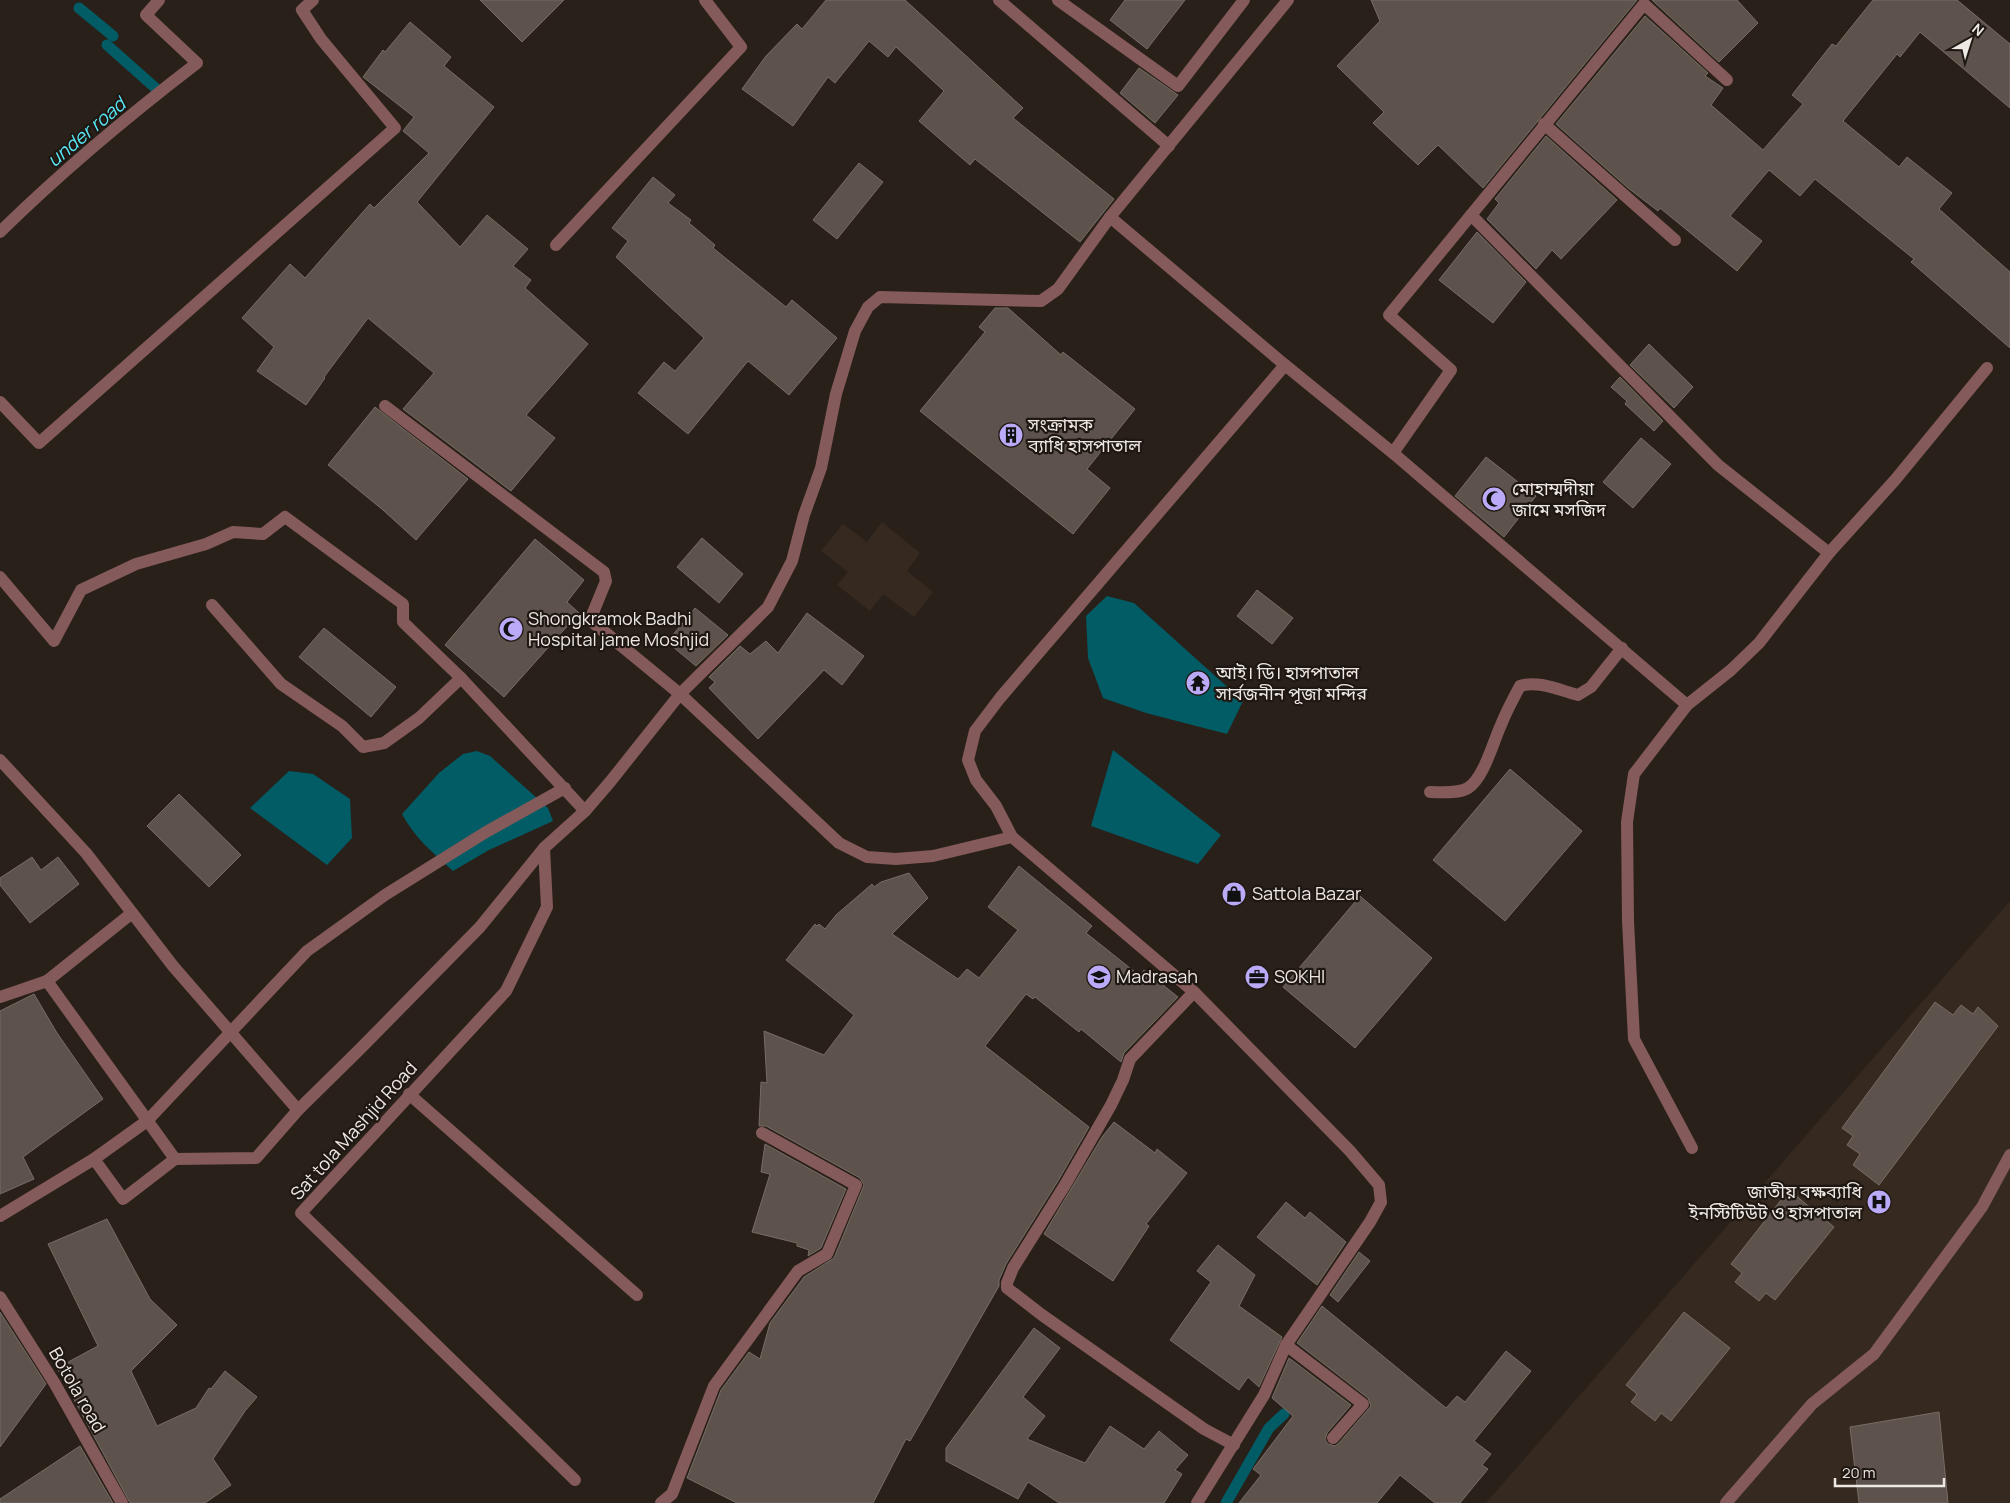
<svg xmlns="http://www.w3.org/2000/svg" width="2010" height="1503" viewBox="0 0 2010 1503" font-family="Manrope,'Noto Sans Bengali',sans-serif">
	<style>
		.built { fill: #36291f }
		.water { fill: #015c65 }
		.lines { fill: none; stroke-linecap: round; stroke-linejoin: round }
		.stream { stroke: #015c65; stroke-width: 11 }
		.building { fill: #5d534c; stroke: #776d66 }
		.lane { stroke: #845a5a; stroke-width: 12 }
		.street { stroke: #845a5a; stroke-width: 12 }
		.labels { text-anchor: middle; stroke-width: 4.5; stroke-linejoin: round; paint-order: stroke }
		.poi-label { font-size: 18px; fill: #eee8e4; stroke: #1f1711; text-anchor: start }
		.street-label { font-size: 18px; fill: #eee8e4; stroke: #1f1711 }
		.water-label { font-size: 19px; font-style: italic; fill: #57e7f7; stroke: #1f1711 }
	</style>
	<rect width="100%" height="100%" fill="#29201a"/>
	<g class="built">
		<polygon points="882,522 920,553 907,571 933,592 914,617 883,594 870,611 837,585 848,572 821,551 843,524 867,542"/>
		<polygon points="2010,901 2010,1503 1486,1503"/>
	</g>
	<g class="water">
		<polygon points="1107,596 1134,603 1243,701 1227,734 1146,713 1103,698 1088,658 1086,616"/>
		<polygon points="1113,750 1221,835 1198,864 1091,826"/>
		<path d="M 477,751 L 490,756 L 548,808 L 553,821 L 489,850 L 453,871 C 433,853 414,837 402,814 L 439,773 L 463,754 Z"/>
		<polygon points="289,771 313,774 350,799 352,838 327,865 250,808"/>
	</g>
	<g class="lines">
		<g class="stream">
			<polyline points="79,8 113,36"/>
			<polyline points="107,45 160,92"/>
			<polyline points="1226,1503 1269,1428 1284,1414"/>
		</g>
	</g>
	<g class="building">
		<polygon points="480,0 564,0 522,42"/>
		<polygon points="826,0 905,0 1023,108 1013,118 1114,199 1080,242 975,159 970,165 919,121 944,91 896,47 888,57 869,41 835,83 828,77 793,126 742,89 766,56 797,24 802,29"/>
		<polygon points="1125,0 1185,0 1147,49 1110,20"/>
		<polygon points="1371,0 1637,0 1483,188 1438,145 1418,165 1373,123 1384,112 1337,66 1380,21"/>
		<polygon points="1652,0 1737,0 1758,23 1719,62"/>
		<polygon points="1873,0 1957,0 2010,44 2010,108 1920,32 1900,57 1897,54 1843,121 1899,167 1907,157 1952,193 1939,209 2010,272 2010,348 1911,262 1914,259 1815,179 1800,196 1769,170 1730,216 1762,241 1737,271 1660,208 1658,211 1628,188 1556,124 1645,16 1708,73 1705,76 1723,88 1711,105 1763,150 1803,104 1792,95 1832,44 1836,46"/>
		<polygon points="410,22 451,57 444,66 494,107 417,202 460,247 487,215 528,249 513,266 531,280 525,288 588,344 526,415 555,438 511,491 403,409 434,373 368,318 324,377 325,378 306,405 257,371 274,347 242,318 290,264 305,278 370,204 374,208 429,153 403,131 414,117 363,77 383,50 385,52"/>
		<polygon points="1139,68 1178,95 1155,123 1120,93"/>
		<polygon points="1546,136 1617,200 1561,259 1552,250 1536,269 1487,219 1499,203 1495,199"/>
		<polygon points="859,163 883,182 837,239 813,220"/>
		<polygon points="653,177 675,195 668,203 691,220 689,223 715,245 713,248 786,307 792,300 837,338 789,395 748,361 688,434 638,393 664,362 675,371 704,338 616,257 628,241 612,228"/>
		<polygon points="1477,232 1526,282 1493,323 1439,280"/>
		<polygon points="995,308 1008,308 1061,355 1063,352 1135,409 1087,469 1110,488 1073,534 920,411 985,332 979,327"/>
		<polygon points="1649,344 1693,387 1674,408 1630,365"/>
		<polygon points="1620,377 1663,421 1654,431 1625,404 1627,401 1611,387"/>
		<polygon points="375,407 468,479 416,540 383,510 328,465"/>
		<polygon points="1641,438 1671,464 1633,508 1603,482"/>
		<polygon points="1486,457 1536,496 1504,537 1455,496"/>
		<polygon points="702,538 743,574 719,603 677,567"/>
		<polygon points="535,539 584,580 567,602 579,613 504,697 445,645"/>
		<polygon points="1257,590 1293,618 1272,644 1237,616"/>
		<polygon points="695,608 728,635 696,666 667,642"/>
		<polygon points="807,613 864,656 842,685 824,670 758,739 709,688 715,682 709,677 740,646 750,654 766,641 778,653"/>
		<polygon points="324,628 396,687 371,717 299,657"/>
		<polygon points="1510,769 1582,831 1505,921 1433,860"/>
		<polygon points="179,794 241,855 209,887 147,826"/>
		<polygon points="32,857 41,870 58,857 79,884 30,923 0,885 0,878"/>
		<polygon points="1019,866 1092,926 1086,933 1140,976 1144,970 1178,997 1124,1053 1121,1062 1081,1029 1079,1032 1035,997 1033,999 1026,994 985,1046 1089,1127 1058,1181 1006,1264 999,1280 999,1286 910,1441 906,1439 873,1503 737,1503 687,1478 721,1390 749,1352 760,1359 770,1323 804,1277 834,1258 864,1185 860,1178 766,1126 759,1126 761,1082 767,1083 764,1031 824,1055 854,1015 786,960 815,924 817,926 819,924 825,929 836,915 872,884 874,887 881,882 909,873 928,898 892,934 958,979 967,969 979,978 1018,930 988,907"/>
		<polygon points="1360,896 1432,958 1355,1048 1283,987"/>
		<polygon points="34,994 57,1033 103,1099 23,1157 34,1179 0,1194 0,1011"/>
		<polygon points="1935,1002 1953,1015 1961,1005 1973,1014 1978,1007 1998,1026 1879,1185 1853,1165 1860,1154 1847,1145 1853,1136 1842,1128"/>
		<polygon points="1114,1122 1155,1153 1157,1149 1187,1173 1146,1224 1149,1226 1113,1281 1044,1234 1102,1137"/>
		<polygon points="765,1144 846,1189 821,1248 808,1256 809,1250 797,1246 797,1243 752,1232 770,1174 761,1172"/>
		<polygon points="1789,1190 1834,1227 1775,1300 1766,1293 1759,1301 1735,1282 1742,1273 1731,1264"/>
		<polygon points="1286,1202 1305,1218 1310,1212 1346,1242 1317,1285 1257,1237"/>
		<polygon points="107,1219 150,1299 177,1325 131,1371 157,1426 196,1408 209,1388 211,1389 225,1371 257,1397 245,1411 213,1459 231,1485 205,1503 130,1503 57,1368 98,1346 48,1244"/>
		<polygon points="1218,1245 1255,1275 1239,1306 1282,1337 1259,1387 1248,1377 1239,1390 1170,1340 1211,1282 1197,1271"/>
		<polygon points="1359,1252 1370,1261 1338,1302 1330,1295"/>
		<polygon points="1322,1306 1446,1408 1457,1396 1465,1402 1506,1351 1531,1371 1474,1441 1491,1454 1482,1465 1488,1469 1460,1503 1435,1503 1400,1475 1377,1503 1239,1503 1261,1475 1253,1469 1293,1416 1272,1398 1289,1358 1351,1405 1327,1433 1325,1440 1328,1444 1335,1446 1339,1443 1371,1406 1368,1398 1297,1343"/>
		<polygon points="0,1312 46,1384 0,1447"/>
		<polygon points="1684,1312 1730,1348 1671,1421 1661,1413 1655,1421 1631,1402 1637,1394 1626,1385"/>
		<polygon points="1034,1328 1060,1348 1023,1397 1045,1416 1027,1439 1085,1463 1110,1426 1144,1449 1159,1431 1188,1455 1175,1470 1182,1474 1164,1503 1059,1503 1028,1482 1018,1499 946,1461 946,1448"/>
		<polygon points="1939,1412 1948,1503 1859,1503 1850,1427"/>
		<polygon points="80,1446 113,1503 0,1503 0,1499"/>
	</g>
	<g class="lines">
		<polyline class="lane" points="409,1094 637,1295"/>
		<g class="street">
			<polyline points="999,0 1169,146"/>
			<polyline points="1058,0 1178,86 1244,0"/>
			<polyline points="1544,124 1675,240"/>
			<polyline points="1471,215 1718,465 1829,553"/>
			<path d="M 0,232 C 62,171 128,116 197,63 L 146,15 L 159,0"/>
			<polyline points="556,245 741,47 705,0"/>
			<polyline points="1285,365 1393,453 1451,370 1389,315 1644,4 1727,80"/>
			<polyline points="0,402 39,443 395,128 321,39 302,10 313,0"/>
			<polyline points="385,406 604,572 606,581 590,620 680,694 839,843 867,857 896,859 933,856 1012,837 1194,992 1350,1151 1379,1185 1381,1202 1370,1222 1286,1345 1264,1395 1197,1503"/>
			<polyline points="1393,453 1687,705"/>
			<polyline points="0,577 54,641 81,590 136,564 206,544 233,532 263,534 285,517 403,604 403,622 461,678 585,811"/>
			<polyline points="212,605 281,684 342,726 363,747 384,743 419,718 461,678"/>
			<polyline points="0,760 86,853 173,966 298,1110"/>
			<path d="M 1430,792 C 1441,792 1458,794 1468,788 C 1484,778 1493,742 1501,725 C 1506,712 1513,699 1520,686 C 1538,680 1559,690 1578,695 L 1591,687 L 1622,648"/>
			<polyline points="1012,837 996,806 976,780 968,760 975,731 1000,698 1285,365 1110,217 1288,0"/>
			<polyline points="544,848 547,907 506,991 301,1213 575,1480"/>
			<polyline points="47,981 132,913"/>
			<polyline points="1194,992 1130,1059 1123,1080 1111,1105 1065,1185 1013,1268 1007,1283 1007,1288 1042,1315 1204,1429 1234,1445"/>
			<polyline points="0,997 47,981 175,1159"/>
			<polyline points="1692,1148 1634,1039 1628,921 1627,822 1634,774 1687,705 1731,670 1759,643 1829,553 1895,480 1987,368"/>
			<polyline points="94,1159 147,1121 307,951 385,895 486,832 565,788"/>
			<polyline points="0,1216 94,1159 123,1199 175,1159 256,1158 298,1110 360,1049 480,927 544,848 585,811 610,782 680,694 768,607 792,561 804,515 821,468 836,394 855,331 868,307 880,297 1041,301 1058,289 1110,217"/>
			<polyline points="0,1297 55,1384 122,1503"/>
			<polyline points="1286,1345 1363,1404 1333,1438"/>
			<polyline points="661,1503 672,1494 714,1386 798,1271 827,1254 856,1185 762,1133"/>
			<polyline points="1726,1503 1812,1404 1874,1354 1982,1207 2010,1155"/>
		</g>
	</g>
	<defs>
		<symbol id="building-disc" viewBox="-11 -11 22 22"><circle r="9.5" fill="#baaaf7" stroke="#1f1711"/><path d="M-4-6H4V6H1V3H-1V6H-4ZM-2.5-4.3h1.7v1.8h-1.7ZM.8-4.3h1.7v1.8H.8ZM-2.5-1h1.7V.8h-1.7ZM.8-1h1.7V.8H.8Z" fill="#111"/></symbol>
		<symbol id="mosque-disc" viewBox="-11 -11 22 22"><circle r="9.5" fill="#baaaf7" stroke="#1f1711"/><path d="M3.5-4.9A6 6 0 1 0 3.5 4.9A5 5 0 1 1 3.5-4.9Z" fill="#111"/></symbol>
		<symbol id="temple-disc" viewBox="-11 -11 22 22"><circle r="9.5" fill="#baaaf7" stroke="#1f1711"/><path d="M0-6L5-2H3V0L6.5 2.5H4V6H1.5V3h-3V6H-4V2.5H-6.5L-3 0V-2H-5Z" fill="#111"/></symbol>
		<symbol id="shop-disc" viewBox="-11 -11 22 22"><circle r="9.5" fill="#baaaf7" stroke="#1f1711"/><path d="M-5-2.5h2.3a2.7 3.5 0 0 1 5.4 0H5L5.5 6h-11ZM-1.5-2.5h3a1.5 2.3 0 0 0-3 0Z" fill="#111"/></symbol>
		<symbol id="school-disc" viewBox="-11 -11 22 22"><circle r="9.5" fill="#baaaf7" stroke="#1f1711"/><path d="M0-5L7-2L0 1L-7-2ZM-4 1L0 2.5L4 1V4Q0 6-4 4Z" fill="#111"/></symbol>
		<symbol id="office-disc" viewBox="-11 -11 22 22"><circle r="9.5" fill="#baaaf7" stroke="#1f1711"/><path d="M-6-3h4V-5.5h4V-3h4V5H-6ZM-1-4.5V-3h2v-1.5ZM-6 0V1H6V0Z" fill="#111"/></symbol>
		<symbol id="hospital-disc" viewBox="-11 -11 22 22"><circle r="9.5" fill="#baaaf7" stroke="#1f1711"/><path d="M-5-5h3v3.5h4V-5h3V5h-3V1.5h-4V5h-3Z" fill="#111"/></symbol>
	</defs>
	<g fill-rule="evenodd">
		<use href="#building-disc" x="997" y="421" width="28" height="28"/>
		<use href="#mosque-disc" x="1480" y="485" width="28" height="28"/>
		<use href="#mosque-disc" x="497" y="615" width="28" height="28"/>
		<use href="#temple-disc" x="1184" y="669" width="28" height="28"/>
		<use href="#shop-disc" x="1220" y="880" width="28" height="28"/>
		<use href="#school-disc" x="1085" y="963" width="28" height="28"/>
		<use href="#office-disc" x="1243" y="963" width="28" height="28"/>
		<use href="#hospital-disc" x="1865" y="1188" width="28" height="28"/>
	</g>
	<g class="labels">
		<g class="poi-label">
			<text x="1028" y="431">সংক্রামক<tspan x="1028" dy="21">ব্যাধি হাসপাতাল</tspan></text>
			<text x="1512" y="495">মোহাম্মদীয়া<tspan x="1512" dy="21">জামে মসজিদ</tspan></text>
			<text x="528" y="625">Shongkramok Badhi<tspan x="528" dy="21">Hospital jame Moshjid</tspan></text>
			<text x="1216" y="679">আই। ডি। হাসপাতাল<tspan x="1216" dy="21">সার্বজনীন পূজা মন্দির</tspan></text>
			<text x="1252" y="900">Sattola Bazar</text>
			<text x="1116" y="983">Madrasah</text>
			<text x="1274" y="983">SOKHI</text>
			<text x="1862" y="1198" text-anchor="end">জাতীয় বক্ষব্যাধি<tspan x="1862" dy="21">ইনস্টিটিউট ও হাসপাতাল</tspan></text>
		</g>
		<g class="street-label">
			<text transform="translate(354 1131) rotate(-48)" y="6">Sat tola Mashjid Road</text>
			<text transform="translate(77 1390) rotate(60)" y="6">Botola road</text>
		</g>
		<g class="water-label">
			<text transform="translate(86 132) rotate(-40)" y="7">under road</text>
		</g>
	</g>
	<g transform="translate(1970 40) rotate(39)" stroke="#1f1711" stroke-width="4" paint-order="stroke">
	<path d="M0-4L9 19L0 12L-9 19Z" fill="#eee8e4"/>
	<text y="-8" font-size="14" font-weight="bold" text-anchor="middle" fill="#eee8e4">N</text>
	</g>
	<path d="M1835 1478v8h109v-8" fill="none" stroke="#eee8e4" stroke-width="2.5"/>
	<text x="1842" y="1478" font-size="15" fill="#eee8e4" stroke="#1f1711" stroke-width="4" paint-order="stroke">20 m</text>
</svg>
